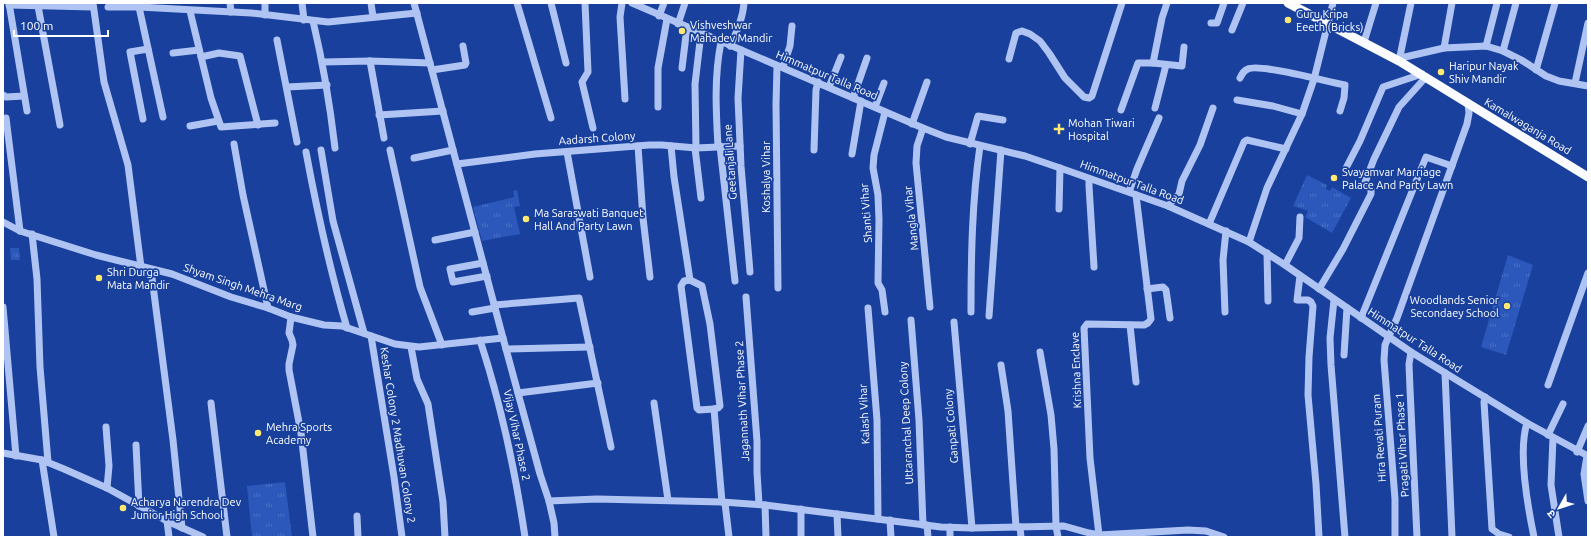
<svg xmlns="http://www.w3.org/2000/svg" width="1591" height="540" viewBox="0 0 1591 540" font-family="Ubuntu,'Noto Sans Devanagari',sans-serif">
	<style>
		.grass { fill: url(#grass-tufts) }
		.lines { fill: none; stroke-linecap: round; stroke-linejoin: round }
		.minor { stroke: #afc4f2; stroke-width: 7 }
		.major { stroke: #fafbff; stroke-width: 9 }
		.poi-dot { fill: #ffe970; stroke: #18409c; stroke-width: 1.5 }
		.labels { text-anchor: middle; stroke-width: 3.5; stroke-linejoin: round; paint-order: stroke }
		.poi-label { font-size: 11px; fill: #fff; stroke: #18409c; text-anchor: start }
		.street-label { font-size: 11px; fill: #fff; stroke: #18409c }
	</style>
	<defs>
		<pattern id="grass-tufts" width="24" height="20" patternUnits="userSpaceOnUse"><rect width="24" height="20" fill="#2b58ba"/><path d="M3 7l-1-3M5 7V3M7 7l1-3M15 17l-1-3M17 17v-4M19 17l1-3" fill="none" stroke="#4b71c4"/></pattern>
	</defs>
	<rect width="100%" height="100%" fill="#18409c"/>
	<g class="grass">
		<polygon points="1307,175 1327,185 1326,189 1330,191 1332,187 1351,198 1332,233 1305,217 1308,211 1293,206"/>
		<polygon points="517,190 520,206 514,207 520,234 482,241 473,207 514,197 513,191"/>
		<polygon points="10,248 19,248 20,260 11,260"/>
		<polygon points="1508,255 1533,265 1506,355 1481,347"/>
		<polygon points="285,482 292,537 252,537 247,486"/>
	</g>
	<g class="lines">
		<g class="minor">
			<polyline points="9,3 27,111"/>
			<polyline points="93,3 104,82 128,165 141,267"/>
			<polyline points="230,3 231,12"/>
			<polyline points="265,3 265,15"/>
			<polyline points="302,3 304,20"/>
			<polyline points="371,3 373,17"/>
			<polyline points="414,3 503,338 540,474 549,501 554,523 555,537"/>
			<polyline points="517,3 551,118"/>
			<polyline points="551,3 566,63"/>
			<polyline points="585,3 588,72 582,82 593,128"/>
			<polyline points="622,3 620,17 625,99"/>
			<polyline points="632,3 923,128 946,137 1025,156 1060,168 1168,206 1249,242 1285,265 1411,352 1527,423 1588,456"/>
			<polyline points="9,5 93,7"/>
			<polyline points="38,6 60,125"/>
			<polyline points="108,7 139,7 251,13 328,22 417,13"/>
			<polyline points="139,7 163,117"/>
			<polyline points="190,11 211,98 221,127 275,123"/>
			<polyline points="659,16 664,3"/>
			<path d="M 313,21 C 323,63 330,105 335,148"/>
			<polyline points="1211,23 1217,23 1224,3"/>
			<polyline points="678,24 685,3"/>
			<polyline points="1232,30 1243,3"/>
			<polyline points="277,40 297,142"/>
			<polyline points="1364,42 1376,3"/>
			<path d="M 730,46 C 737,32 743,18 744,3"/>
			<polyline points="1486,46 1497,3"/>
			<polyline points="1444,48 1452,3"/>
			<polyline points="741,50 738,98 741,166 750,272"/>
			<polyline points="1503,51 1516,3"/>
			<polyline points="173,53 199,50"/>
			<polyline points="201,57 219,53 240,56 258,125"/>
			<polyline points="1009,59 1016,33 1022,31 1030,34 1040,41 1049,53 1065,78 1084,97 1089,98 1092,96 1122,3"/>
			<polyline points="370,61 384,138"/>
			<polyline points="1399,61 1405,57 1444,48 1486,46 1503,51 1523,61 1546,76 1559,81 1588,86"/>
			<polyline points="1399,61 1411,3"/>
			<polyline points="323,62 370,61 430,63"/>
			<polyline points="1153,63 1182,66 1184,47"/>
			<polyline points="777,66 776,104 778,288"/>
			<polyline points="783,67 790,46 792,26"/>
			<polyline points="682,68 687,27"/>
			<polyline points="432,70 465,65 466,63 463,46"/>
			<polyline points="1536,70 1555,3"/>
			<path d="M 1240,78 C 1242,74 1244,70 1248,69 C 1259,63 1328,82 1345,85 L 1344,98 L 1340,111"/>
			<polyline points="1575,83 1588,23"/>
			<polyline points="287,87 327,85"/>
			<polyline points="829,87 841,57"/>
			<polyline points="3,95 6,97 24,96"/>
			<polyline points="853,98 867,58"/>
			<polyline points="1237,100 1273,106 1302,114"/>
			<polyline points="658,107 658,68 667,19"/>
			<polyline points="875,107 884,83"/>
			<polyline points="1155,108 1166,65"/>
			<polyline points="1121,110 1138,63 1153,63 1162,18 1167,3"/>
			<polyline points="885,112 874,155 873,168 878,195 879,220 878,283 882,290 885,312"/>
			<polyline points="379,115 443,111"/>
			<polyline points="6,118 20,231"/>
			<polyline points="143,119 130,52 148,49"/>
			<polyline points="912,124 927,82"/>
			<polyline points="190,126 218,121"/>
			<polyline points="923,128 917,146 916,163 930,307"/>
			<polyline points="234,144 243,195 268,308"/>
			<polyline points="970,144 978,116 1003,120"/>
			<polyline points="638,146 643,218 650,277"/>
			<polyline points="671,146 674,177 690,280 702,286 710,324 720,406 718,408 714,409 722,502"/>
			<path d="M 718,146 C 716,111 714,77 721,42"/>
			<polyline points="720,146 735,281"/>
			<polyline points="695,148 701,198"/>
			<polyline points="696,148 695,84 701,33"/>
			<polyline points="321,150 333,221 364,333"/>
			<polyline points="390,150 420,287 442,345"/>
			<polyline points="814,150 816,90 818,82"/>
			<path d="M 306,152 C 317,211 330,270 347,328"/>
			<polyline points="567,152 590,277"/>
			<polyline points="852,154 861,101"/>
			<polyline points="414,158 453,150"/>
			<polyline points="457,164 535,154 649,145 662,145 696,148 740,146"/>
			<polyline points="1345,170 1360,141 1383,87 1422,74"/>
			<polyline points="1089,179 1089,186 1094,267"/>
			<polyline points="1129,192 1137,169 1159,118"/>
			<polyline points="1168,206 1179,194 1182,181 1200,145 1213,108"/>
			<polyline points="1059,209 1060,168"/>
			<polyline points="3,222 20,231 96,255 172,274 231,297 268,308 291,317 324,325 342,326 395,344 419,347 503,338"/>
			<polyline points="1209,224 1244,142 1247,140 1286,149"/>
			<polyline points="32,234 37,279 40,367 48,462"/>
			<polyline points="435,240 475,232"/>
			<polyline points="1249,242 1267,188 1302,114 1314,79 1333,3"/>
			<polyline points="1267,253 1268,301"/>
			<polyline points="483,263 450,269 453,282 487,276"/>
			<polyline points="1285,265 1299,238 1300,217"/>
			<polyline points="151,270 173,440 182,528"/>
			<polyline points="1300,276 1297,300 1308,300 1311,302 1313,306 1309,357 1308,395 1316,484 1319,537"/>
			<polyline points="690,280 684,281 681,286 697,408 699,410 714,409"/>
			<polyline points="1147,289 1163,287 1166,290 1170,318"/>
			<polyline points="1319,289 1343,249 1371,194 1371,189 1364,185 1374,159 1399,107 1426,77"/>
			<polyline points="746,297 757,441 757,472 759,504"/>
			<polyline points="1334,300 1330,338 1331,365 1345,537"/>
			<polyline points="494,305 579,298 611,447"/>
			<polyline points="3,307 16,456"/>
			<polyline points="868,308 877,420 878,519"/>
			<polyline points="472,312 495,308"/>
			<path d="M 971,312 C 971,257 972,201 980,146"/>
			<polyline points="1225,312 1223,260 1226,231"/>
			<polyline points="989,316 1001,150"/>
			<polyline points="291,317 289,333 292,340 293,345 289,364 289,370 301,433 313,537"/>
			<polyline points="1361,318 1426,157 1452,166"/>
			<polyline points="911,320 919,420 923,525"/>
			<polyline points="954,322 972,528"/>
			<polyline points="1130,325 1136,382"/>
			<polyline points="371,336 394,477 402,537"/>
			<path d="M 480,340 C 501,404 515,470 525,537"/>
			<polyline points="411,347 417,379 428,404 443,502 445,537"/>
			<polyline points="506,349 590,347"/>
			<polyline points="1040,352 1051,415 1054,449 1056,526 1058,537"/>
			<polyline points="1411,352 1409,364 1410,389 1417,537"/>
			<polyline points="1344,355 1347,308"/>
			<polyline points="1001,365 1008,411 1016,527"/>
			<polyline points="1445,373 1452,537"/>
			<polyline points="1548,385 1588,273"/>
			<polyline points="518,393 598,383"/>
			<polyline points="1485,397 1484,402 1492,529 1499,534 1509,537"/>
			<polyline points="211,403 227,537"/>
			<polyline points="654,403 668,500"/>
			<path d="M 1527,423 C 1518,451 1528,508 1534,537"/>
			<polyline points="106,427 109,466 107,488"/>
			<polyline points="1548,435 1563,404"/>
			<polyline points="1553,438 1551,485 1559,537"/>
			<polyline points="136,445 139,506"/>
			<polyline points="1577,452 1588,426"/>
			<polyline points="3,453 42,460 64,469 107,488 167,521 203,537"/>
			<polyline points="1587,456 1584,474 1588,501"/>
			<polyline points="42,460 54,537"/>
			<polyline points="549,501 597,499 722,502 765,505 941,527 972,528 1064,526 1089,533 1099,535 1188,530 1206,531 1224,537"/>
			<polyline points="725,503 729,537"/>
			<polyline points="765,505 766,537"/>
			<polyline points="837,514 838,537"/>
			<polyline points="357,516 358,537"/>
			<polyline points="890,520 891,537"/>
			<polyline points="167,521 169,537"/>
			<polyline points="927,525 928,537"/>
			<polyline points="950,527 950,537"/>
			<polyline points="1020,527 1021,537"/>
			<polyline points="1099,535 1090,458 1084,328 1087,324 1144,325 1148,323 1151,319 1136,195"/>
			<polyline points="801,537 801,509"/>
			<polyline points="1395,537 1395,499 1384,360 1385,345 1397,318 1467,124 1469,113 1468,103"/>
		</g>
		<polyline class="major" points="1288,3 1399,61 1588,177"/>
	</g>
	<g class="poi-dot">
		<circle cx="1288" cy="20" r="4"/>
		<circle cx="682" cy="31" r="4"/>
		<circle cx="1441" cy="72" r="4"/>
		<path d="M1057 123h4v4h4v4h-4v4h-4v-4h-4v-4h4z"/>
		<circle cx="1334" cy="178" r="4"/>
		<circle cx="526" cy="219" r="4"/>
		<circle cx="99" cy="278" r="4"/>
		<circle cx="1507" cy="306" r="4"/>
		<circle cx="258" cy="433" r="4"/>
		<circle cx="123" cy="508" r="4"/>
	</g>
	<g class="labels">
		<g class="poi-label">
			<text x="1296" y="18">Guru Kripa<tspan x="1296" dy="13">Eeeth (Bricks)</tspan></text>
			<text x="690" y="29">Vishveshwar<tspan x="690" dy="13">Mahadev Mandir</tspan></text>
			<text x="1449" y="70">Haripur Nayak<tspan x="1449" dy="13">Shiv Mandir</tspan></text>
			<text x="1068" y="127">Mohan Tiwari<tspan x="1068" dy="13">Hospital</tspan></text>
			<text x="1342" y="176">Svayamvar Marriage<tspan x="1342" dy="13">Palace And Party Lawn</tspan></text>
			<text x="534" y="217">Ma Saraswati Banquet<tspan x="534" dy="13">Hall And Party Lawn</tspan></text>
			<text x="107" y="276">Shri Durga<tspan x="107" dy="13">Mata Mandir</tspan></text>
			<text x="1499" y="304" text-anchor="end">Woodlands Senior<tspan x="1499" dy="13">Secondaey School</tspan></text>
			<text x="266" y="431">Mehra Sports<tspan x="266" dy="13">Academy</tspan></text>
			<text x="131" y="506">Acharya Narendra Dev<tspan x="131" dy="13">Junior High School</tspan></text>
		</g>
		<g class="street-label">
			<text transform="translate(827 75) rotate(23)" y="4">Himmatpur Talla Road</text>
			<text transform="translate(1528 126) rotate(31)" y="4">Kamalwaganja Road</text>
			<text transform="translate(597 138) rotate(-4)" y="4">Aadarsh Colony</text>
			<text transform="translate(730 162) rotate(-94)" y="4">Geetanjali Lane</text>
			<text transform="translate(766 177) rotate(-90)" y="4">Koshalya Vihar</text>
			<text transform="translate(1132 182) rotate(20)" y="4">Himmatpur Talla Road</text>
			<text transform="translate(866 213) rotate(-94)" y="4">Shanti Vihar</text>
			<text transform="translate(911 218) rotate(-96)" y="4">Mangla Vihar</text>
			<text transform="translate(243 287) rotate(19)" y="4">Shyam Singh Mehra Marg</text>
			<text transform="translate(1415 340) rotate(33)" y="4">Himmatpur Talla Road</text>
			<text transform="translate(1076 370) rotate(-92)" y="4">Krishna Enclave</text>
			<text transform="translate(742 401) rotate(-93)" y="4">Jagannath Vihar Phase 2</text>
			<text transform="translate(864 414) rotate(-93)" y="4">Kalash Vihar</text>
			<text transform="translate(906 423) rotate(-93)" y="4">Uttaranchal Deep Colony</text>
			<text transform="translate(951 426) rotate(-95)" y="4">Ganpati Colony</text>
			<text transform="translate(398 435) rotate(81)" y="4">Keshar Colony 2 Madhuvan Colony 2</text>
			<text transform="translate(517 435) rotate(78)" y="4">Vijay Vihar Phase 2</text>
			<text transform="translate(1379 438) rotate(-94)" y="4">Hira Revati Puram</text>
			<text transform="translate(1402 445) rotate(-93)" y="4">Pragati Vihar Phase 1</text>
		</g>
	</g>
	<rect width="1591" height="540" fill="none" stroke="#ffffff" stroke-width="8"/>
	<g transform="translate(1559 508) rotate(231)" stroke="#18409c" stroke-width="3" paint-order="stroke">
	<path d="M0-3L7 15L0 10L-7 15Z" fill="#ffffff"/>
	<text y="-6" font-size="11" font-weight="bold" text-anchor="middle" fill="#ffffff">उ</text>
	</g>
	<path d="M14 30v6h94v-6" fill="none" stroke="#ffffff" stroke-width="2"/>
	<text x="20" y="30" font-size="12" fill="#ffffff" stroke="#18409c" stroke-width="3" paint-order="stroke">100 m</text>
</svg>
